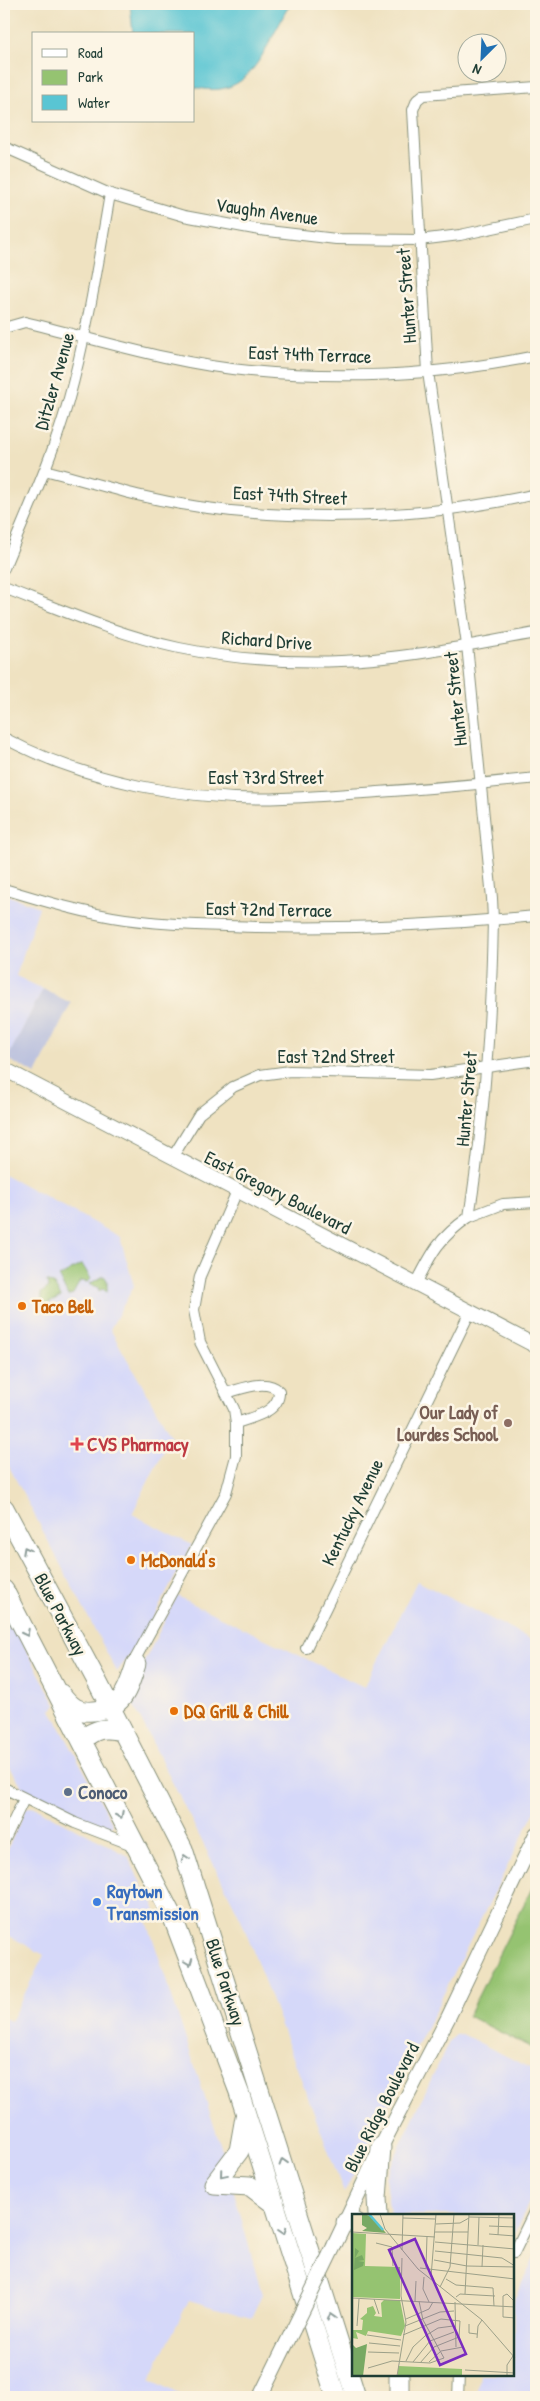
<svg xmlns="http://www.w3.org/2000/svg" width="540" height="2401" viewBox="0 0 540 2401" font-family="'Patrick Hand',sans-serif">
	<style>
		.built { fill: #d5d8f9 }
		.industrial { fill: #bdc3de }
		.green { fill: #95c371; stroke: #5a8052 }
		.water { fill: #59c5d3; stroke: #3c8184 }
		.lines { fill: none; stroke-linecap: round; stroke-linejoin: round }
		.street-casing { stroke: #87907a; stroke-width: 12 }
		.secondary-casing { stroke: #87907a; stroke-width: 16 }
		.highway-casing { stroke: #87907a; stroke-width: 21 }
		.street { stroke: #fff; stroke-width: 10 }
		.secondary { stroke: #fff; stroke-width: 14 }
		.highway { stroke: #fff; stroke-width: 19 }
		.secondary-bridge-casing { stroke: #87907a; stroke-width: 16; stroke-linecap: butt }
		.secondary-bridge { stroke: #fff; stroke-width: 14 }
		.oneway { stroke: #8f9e9a }
		.food-dot { fill: #e8710a; stroke: #fcf5e5; stroke-width: 2 }
		.education-dot { fill: #8d6e63; stroke: #fcf5e5; stroke-width: 2 }
		.health-dot { fill: #e0444e; stroke: #fcf5e5; stroke-width: 2 }
		.service-dot { fill: #5c6f8a; stroke: #fcf5e5; stroke-width: 2 }
		.shop-dot { fill: #3f7fe0; stroke: #fcf5e5; stroke-width: 2 }
		.labels { text-anchor: middle; stroke-width: 5; stroke-linejoin: round; paint-order: stroke }
		.street-label { font-size: 19px; fill: #1f3d34; stroke: #fcf5e5 }
		.food-label { font-size: 19px; font-weight: bold; fill: #c56008; stroke: #fcf5e5; text-anchor: start }
		.education-label { font-size: 19px; font-weight: bold; fill: #785e54; stroke: #fcf5e5; text-anchor: end }
		.health-label { font-size: 19px; font-weight: bold; fill: #be3a42; stroke: #fcf5e5; text-anchor: start }
		.service-label { font-size: 19px; font-weight: bold; fill: #4e5e75; stroke: #fcf5e5; text-anchor: start }
		.shop-label { font-size: 19px; font-weight: bold; fill: #366cbe; stroke: #fcf5e5; text-anchor: start }
		.inset-river { fill: none; stroke: #59c5d3; stroke-width: 2.5 }
		.inset-road { fill: none; stroke: #9ca089; stroke-width: 1 }
		.view { fill: #7b2cbf; fill-opacity: 0.15; stroke: #7b2cbf; stroke-width: 2.5 }
		.inset-edge { fill: none; stroke: #1f3d34; stroke-width: 2.5 }
	</style>
	<rect width="100%" height="100%" fill="#fcf5e5"/>
	<filter id="ink" filterUnits="userSpaceOnUse"><feTurbulence type="fractalNoise" baseFrequency=".02" numOctaves="2"/><feDisplacementMap in="SourceGraphic" scale="10" xChannelSelector="R" yChannelSelector="G"/><feConvolveMatrix kernelMatrix="1 2 1 2 8 2 1 2 1" color-interpolation-filters="sRGB"/></filter>
	<filter id="wash" filterUnits="userSpaceOnUse"><feTurbulence type="fractalNoise" baseFrequency=".0096" numOctaves="4" result="noise"/><feDisplacementMap in="SourceGraphic" scale="20" xChannelSelector="R" yChannelSelector="G"/><feGaussianBlur stdDeviation="1.12" result="paint"/><feColorMatrix in="noise" values="0 0 0 0 0 0 0 0 0 0 0 0 0 0 0 0 0 1.4 0 .05"/><feComposite in="paint" operator="in"/></filter>
	<g filter="url(#wash)">
		<rect width="100%" height="100%" fill="#efe2c1"/>
		<g class="built">
			<polygon points="4,894 39,907 16,976 43,989 7,1059 4,1057"/>
			<polygon points="4,1174 120,1237 134,1286 110,1329 171,1436 132,1514 192,1545 143,1637 117,1672 4,1457"/>
			<polygon points="417,1581 536,1642 536,1809 344,2193 241,1919 128,1694 177,1596 364,1687"/>
			<polygon points="6,1620 11,1621 56,1705 51,1710 113,1824 109,1831 104,1831 22,1789 20,1783 4,1758 4,1621"/>
			<polygon points="30,1807 36,1808 123,1853 128,1856 143,1888 150,1893 157,1915 147,1921 225,2159 262,2294 251,2318 189,2300 150,2379 185,2397 4,2397 4,2018 11,2021 44,1955 4,1933 4,1856 26,1809"/>
			<polygon points="462,2034 536,2071 536,2188 514,2234 514,2215 390,2215 385,2178 450,2040 456,2035"/>
			<polygon points="536,2253 536,2397 477,2397 480,2375 514,2375 514,2300"/>
		</g>
		<polygon class="industrial" points="43,989 71,1003 36,1074 7,1059"/>
		<g class="green">
			<polygon points="82,1264 91,1279 87,1282 80,1281 73,1294 68,1296 59,1277"/>
			<polygon points="104,1276 107,1280 107,1292 103,1289 98,1291 99,1288 89,1284"/>
			<polygon points="47,1281 54,1285 61,1297 43,1306 41,1293 48,1288"/>
			<polygon points="536,1880 536,2050 468,2016"/>
		</g>
		<path class="water" d="M 130,4 L 291,4 C 286,9 283,17 280,23 C 259,61 245,100 194,87 L 194,34 L 133,34 Z"/>
	</g>
	<g filter="url(#ink)">
		<g class="lines">
			<defs>
				<g id="street">
					<polyline points="4,147 110,194 184,216 260,230 336,239 419,240 460,235 536,219"/>
					<path d="M 4,328 L 25,322 C 99,340 174,364 250,371 C 346,380 442,375 536,356"/>
					<path d="M 45,470 C 75,478 106,487 137,495 C 257,524 415,522 536,494"/>
					<path d="M 4,568 C 26,514 52,459 68,402 C 87,334 98,264 110,194"/>
					<path d="M 4,588 C 61,610 119,635 179,648 C 232,659 287,663 341,661 C 407,659 472,644 536,633"/>
					<path d="M 4,738 C 87,782 190,802 283,798 C 314,797 346,794 378,792 C 431,788 483,784 536,778"/>
					<path d="M 4,889 C 44,901 83,913 125,919 C 168,925 213,926 257,927 C 351,929 443,925 536,916"/>
					<polyline points="172,1158 199,1114 233,1087 260,1075 290,1071 430,1075 536,1060"/>
					<polyline points="469,1217 503,1204 536,1202"/>
					<path d="M 416,1284 C 432,1252 439,1238 469,1217 C 485,1118 491,1020 493,920 L 492,898 L 467,645 L 428,372 L 413,110 L 417,100 L 423,95 L 536,87"/>
					<path d="M 226,1393 C 242,1389 266,1378 279,1391 C 280,1412 253,1417 236,1423"/>
					<polyline points="306,1648 470,1312"/>
					<polyline points="133,1663 226,1493 236,1456 236,1423 234,1409 200,1342 194,1310 200,1276 237,1191"/>
					<polyline points="4,1788 75,1823 135,1846"/>
					<polyline points="4,1841 24,1799"/>
					<polyline points="514,2253 536,2208"/>
					<polyline points="458,2397 459,2375"/>
				</g>
				<g id="secondary">
					<polyline points="4,1069 536,1346"/>
					<polyline points="334,2246 381,2147 448,2018 536,1834"/>
					<polyline points="260,2397 294,2328"/>
				</g>
				<g id="highway">
					<polyline points="4,1508 99,1685 183,1849 356,2397"/>
					<polyline points="4,1590 173,1918 239,2092 336,2397"/>
					<path d="M 61,1694 C 65,1699 70,1705 75,1708 C 87,1715 111,1710 120,1700 C 128,1691 132,1676 136,1664"/>
					<path d="M 82,1740 C 96,1728 105,1727 122,1731"/>
					<polyline points="245,2117 239,2151 214,2184 250,2186 274,2204"/>
					<polyline points="378,2215 377,2198 381,2147"/>
					<polyline points="346,2222 354,2222"/>
					<polyline points="399,2397 399,2375"/>
				</g>
			</defs>
			<use href="#street" class="street-casing"/>
			<use href="#secondary" class="secondary-casing"/>
			<use href="#highway" class="highway-casing"/>
			<use href="#street" class="street"/>
			<use href="#secondary" class="secondary"/>
			<use href="#highway" class="highway"/>
			<defs>
				<polyline id="secondary-bridge" points="294,2328 334,2246"/>
			</defs>
			<use href="#secondary-bridge" class="secondary-bridge-casing"/>
			<use href="#secondary-bridge" class="secondary-bridge"/>
		</g>
		<defs><path id="oneway-chevron" d="M-2-3.5L2.5 0L-2 3.5" fill="none" stroke-width="1.6" stroke-linecap="round" stroke-linejoin="round" transform="scale(1.25)"/></defs>
		<g class="oneway">
			<use href="#oneway-chevron" transform="translate(26 1550) rotate(-118)"/>
			<use href="#oneway-chevron" transform="translate(26 1633) rotate(63)"/>
			<use href="#oneway-chevron" transform="translate(120 1815) rotate(63)"/>
			<use href="#oneway-chevron" transform="translate(185 1858) rotate(-108)"/>
			<use href="#oneway-chevron" transform="translate(189 1962) rotate(69)"/>
			<use href="#oneway-chevron" transform="translate(283 2162) rotate(-107)"/>
			<use href="#oneway-chevron" transform="translate(223 2174) rotate(130)"/>
			<use href="#oneway-chevron" transform="translate(283 2231) rotate(72)"/>
			<use href="#oneway-chevron" transform="translate(331 2317) rotate(-107)"/>
		</g>
	</g>
	<g class="food-dot">
		<circle cx="22" cy="1306" r="5"/>
		<circle cx="131" cy="1560" r="5"/>
		<circle cx="174" cy="1711" r="5"/>
	</g>
	<circle class="education-dot" cx="508" cy="1423" r="5"/>
	<path class="health-dot" d="M74.5 1436.5h5v5h5v5h-5v5h-5v-5h-5v-5h5z"/>
	<circle class="service-dot" cx="68" cy="1792" r="5"/>
	<circle class="shop-dot" cx="97" cy="1902" r="5"/>
	<g class="labels">
		<g class="street-label">
			<text transform="translate(267 211) rotate(8)" y="7">Vaughn Avenue</text>
			<text transform="translate(406 296) rotate(-94)" y="7">Hunter Street</text>
			<text transform="translate(310 354) rotate(2)" y="7">East 74th Terrace</text>
			<text transform="translate(54 381) rotate(-74)" y="7">Ditzler Avenue</text>
			<text transform="translate(290 495) rotate(3)" y="7">East 74th Street</text>
			<text transform="translate(267 640) rotate(4)" y="7">Richard Drive</text>
			<text transform="translate(455 699) rotate(-96)" y="7">Hunter Street</text>
			<text x="266" y="784">East 73rd Street</text>
			<text transform="translate(269 909) rotate(1)" y="7">East 72nd Terrace</text>
			<text x="336" y="1063">East 72nd Street</text>
			<text transform="translate(466 1099) rotate(-85)" y="7">Hunter Street</text>
			<text transform="translate(278 1192) rotate(27)" y="7">East Gregory Boulevard</text>
			<text transform="translate(352 1512) rotate(-64)" y="7">Kentucky Avenue</text>
			<text transform="translate(61 1614) rotate(62)" y="7">Blue Parkway</text>
			<text transform="translate(226 1982) rotate(72)" y="7">Blue Parkway</text>
			<text transform="translate(381 2107) rotate(-63)" y="7">Blue Ridge Boulevard</text>
		</g>
		<g class="food-label">
			<text x="32" y="1313">Taco Bell</text>
			<text x="141" y="1567">McDonald's</text>
			<text x="184" y="1718">DQ Grill &amp; Chill</text>
		</g>
		<g class="education-label">
			<text x="498" y="1419">Our Lady of<tspan x="498" dy="22">Lourdes School</tspan></text>
		</g>
		<g class="health-label">
			<text x="87" y="1451">CVS Pharmacy</text>
		</g>
		<g class="service-label">
			<text x="78" y="1799">Conoco</text>
		</g>
		<g class="shop-label">
			<text x="107" y="1898">Raytown<tspan x="107" dy="22">Transmission</tspan></text>
		</g>
	</g>
	<g transform="translate(352 2214)">
		<rect width="162" height="162" fill="#efe2c1"/>
		<path d="M 0,19 L 14,20 L 13,52 L 48,53 L 48,85 L 0,83 ZM 32,86 L 48,86 L 53,112 L 49,122 L 16,117 L 14,122 L 4,118 L 6,125 L 0,124 L 0,116 L 10,116 L 11,106 L 8,105 L 15,99 L 15,94 L 21,92 L 24,99 L 22,102 L 30,103 L 29,89 ZM 46,152 L 110,155 L 110,162 L 46,162 Z" fill="#95c371"/>
		<path d="M 10,0 L 19,2 L 34,19 L 10,17 L 15,14 L 10,11 ZM 3,34 L 7,37 L 3,44 L 10,41 L 12,46 L 6,47 L 12,48 L 11,52 L 2,56 ZM 0,130 L 4,134 L 15,130 L 11,162 L 0,162 Z" fill="#78a963"/>
		<path class="inset-river" d="M 17,0 L 31,16"/>
		<path class="inset-road" d="M 28,0 L 33,15 L 66,55 L 130,106 L 163,144M 117,3 L 163,4M 51,4 L 83,5M 84,10 L 108,9 L 117,4M 137,12 L 163,13M 0,18 L 83,23M 83,18 L 116,18M 137,20 L 163,22M 146,21 L 147,0M 83,28 L 163,35M 24,29 L 40,33 L 41,52M 126,31 L 127,3M 50,36 L 51,0M 83,37 L 150,44 L 163,52M 82,46 L 115,52 L 163,53M 130,53 L 131,31M 68,54 L 163,65M 74,54 L 75,22M 72,63 L 71,75 L 77,88M 79,63 L 84,0M 94,65 L 104,71 L 141,74 L 142,92M 88,73 L 98,53 L 102,0M 113,80 L 117,0M 104,83 L 108,80 L 143,82M 0,84 L 163,93M 22,85 L 27,100M 63,87 L 64,67M 103,88 L 104,133M 163,88 L 155,80 L 151,82 L 151,103 L 163,104M 54,105 L 77,95 L 81,88M 117,110 L 117,119 L 125,120M 5,112 L 7,85M 53,112 L 88,98 L 102,97M 15,121 L 49,126M 51,121 L 89,105 L 108,107 L 107,123 L 82,133 L 68,149M 125,124 L 126,112 L 130,106M 17,129 L 48,132M 16,138 L 47,139M 54,147 L 61,133 L 73,122 L 86,114 L 101,112M 61,148 L 78,127 L 102,118M 77,148 L 89,137 L 111,133M 16,154 L 40,147 L 78,149 L 92,144 L 71,106 L 67,87M 113,156 L 163,159M 45,162 L 54,108 L 49,82 L 50,44M 155,162 L 155,151 L 161,142"/>
		<path class="view" d="M 63,25 L 114,140 L 88,151 L 37,36 Z"/>
		<rect width="162" height="162" class="inset-edge"/>
	</g>
	<rect width="540" height="2401" fill="none" stroke="#fcf5e5" stroke-width="20"/>
	<rect x="32" y="32" width="162" height="90" fill="#fcf5e5" stroke="#a4ab9e"/>
	<rect x="42" y="49" width="25" height="8" fill="#ffffff" stroke="#a4ab9e"/>
	<text x="78" y="58" font-size="15" fill="#1f3d34">Road</text>
	<rect x="42" y="70" width="25" height="15" fill="#95c371" stroke="#a4ab9e"/>
	<text x="78" y="82" font-size="15" fill="#1f3d34">Park</text>
	<rect x="42" y="95" width="25" height="15" fill="#59c5d3" stroke="#a4ab9e"/>
	<text x="78" y="108" font-size="15" fill="#1f3d34">Water</text>
	<g transform="translate(482 58) rotate(204)"><circle r="24" fill="#fcf5e5" stroke="#a4ab9e"/>
	<path d="M0-4L9 19L0 12L-9 19Z" fill="#1f6fb2"/>
	<text y="-8" font-size="14" font-weight="bold" text-anchor="middle" fill="#1f3d34">N</text>
	</g>
</svg>
